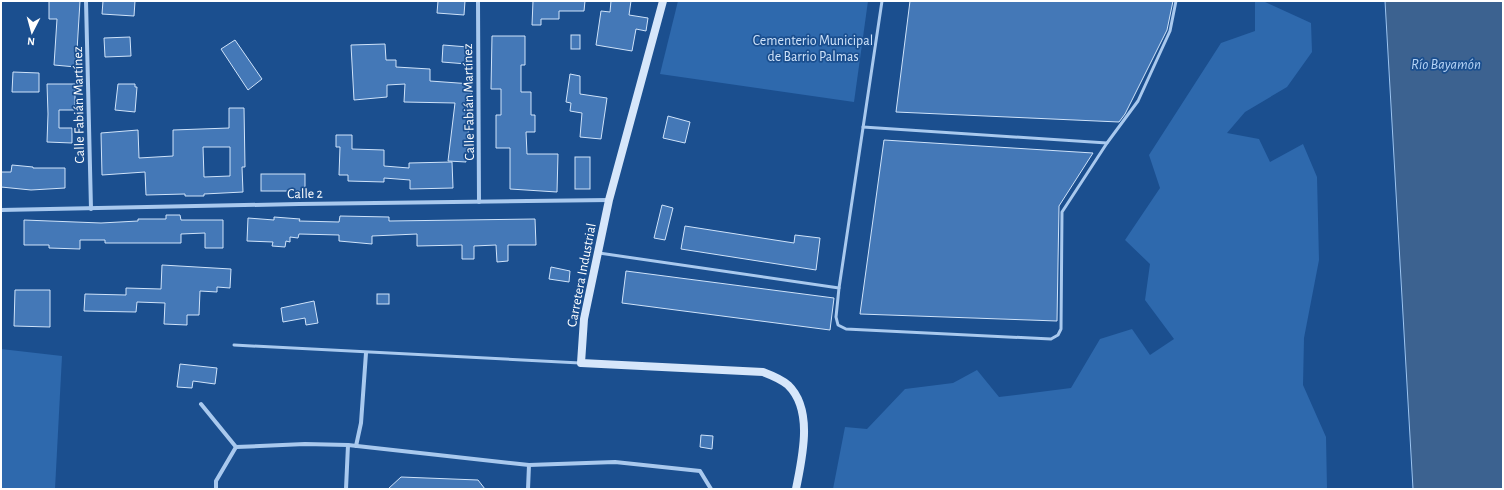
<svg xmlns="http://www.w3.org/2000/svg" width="1504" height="490" viewBox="0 0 1504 490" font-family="'Alegreya Sans',sans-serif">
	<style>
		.green { fill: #2e69ad }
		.water { fill: #3c6290; stroke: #9cc4f0 }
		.building { fill: #4478b7; stroke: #cfe3fa; fill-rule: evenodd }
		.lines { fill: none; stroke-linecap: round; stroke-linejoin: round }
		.lane { stroke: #a9c9ee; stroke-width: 3 }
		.street { stroke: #a9c9ee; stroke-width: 4 }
		.secondary { stroke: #d6e6fa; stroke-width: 8 }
		.labels { text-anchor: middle; stroke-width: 3.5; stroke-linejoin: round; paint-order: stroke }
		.park-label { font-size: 14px; fill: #cfe3fa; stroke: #1b4f8f }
		.street-label { font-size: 14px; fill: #fff; stroke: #1b4f8f }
		.water-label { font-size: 15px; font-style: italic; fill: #b5d3f5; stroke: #1b4f8f }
	</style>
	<rect width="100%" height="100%" fill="#1b4f8f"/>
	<g class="green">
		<polygon points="678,1 868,1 854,102 660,74"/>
		<polygon points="1255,1 1263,1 1311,23 1312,52 1287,87 1245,112 1227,133 1259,139 1270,162 1303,144 1317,177 1319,260 1304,338 1303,385 1326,437 1327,489 833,489 845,427 867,429 905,389 953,383 977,370 999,397 1071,388 1100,339 1132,329 1150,355 1174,339 1145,300 1150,264 1125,240 1160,188 1149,155 1221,43 1255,31"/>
		<polygon points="1,349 62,356 55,489 1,489"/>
	</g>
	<polygon class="water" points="1385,1 1503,1 1503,489 1413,489"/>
	<g class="building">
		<polygon points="49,1 80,1 76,67 54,65 57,19 49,19"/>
		<polygon points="103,1 135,1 134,16 102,14"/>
		<polygon points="438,1 465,1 464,15 437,13"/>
		<polygon points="533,1 585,1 584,11 559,11 559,19 541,19 541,25 532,25"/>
		<polygon points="611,1 631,1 629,15 648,18 646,31 636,29 632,51 596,45 601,11 610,12"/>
		<polygon points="910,1 1173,1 1167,30 1125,114 1119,122 896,112"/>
		<rect x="571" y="35" width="9" height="14"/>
		<polygon points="492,36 525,36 525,65 521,65 521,92 531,92 531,115 535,115 535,132 526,132 527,154 558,154 557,192 510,189 510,148 496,148 496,115 501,115 501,89 491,89"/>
		<polygon points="130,37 131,56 105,57 104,38"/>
		<polygon points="235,40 262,79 248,90 221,49"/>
		<polygon points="385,44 386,60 396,60 396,67 430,69 430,81 472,84 466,162 448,161 455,103 404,102 405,84 387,85 387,97 354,100 351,45"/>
		<polygon points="443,45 468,47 467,64 442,62"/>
		<polygon points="13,72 39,73 39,92 12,92"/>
		<polygon points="570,74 580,76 580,94 607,98 601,139 580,137 582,113 570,111 571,103 566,102"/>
		<polygon points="47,84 75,84 75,110 59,110 59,128 72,128 72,143 47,142 48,114"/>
		<polygon points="118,84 135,84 135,87 137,87 135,112 115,110"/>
		<path d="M 229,108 L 244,108 L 245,167 L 242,167 L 243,192 L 204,194 L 204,196 L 185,196 L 185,194 L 146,195 L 145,172 L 102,175 L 101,133 L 138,130 L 139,158 L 173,156 L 173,130 L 229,128 ZM 203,147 L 230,147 L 230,176 L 204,177 Z"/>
		<polygon points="668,116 690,122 685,143 663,138"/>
		<polygon points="336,135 352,135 352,149 384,150 384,166 409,168 409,163 452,162 453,188 410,189 410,180 384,178 384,182 348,181 348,175 339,175 340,147 336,147"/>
		<polygon points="884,140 1093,153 1059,206 1057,321 860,314"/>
		<rect x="575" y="157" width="15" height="32"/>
		<polygon points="12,165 33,167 33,168 65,168 65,188 31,190 1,187 1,172 11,172"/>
		<rect x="261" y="174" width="44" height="17"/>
		<polygon points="662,205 673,208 665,240 654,238"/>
		<polygon points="166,215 180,215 181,220 223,220 223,248 205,248 205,233 181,234 181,243 105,243 105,240 80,240 80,249 49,248 49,245 24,245 24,220 101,223 138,221 138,219 166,219"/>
		<polygon points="340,216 389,217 389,221 535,219 536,245 508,245 508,261 497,262 496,245 474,246 474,259 462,259 462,245 417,246 417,234 372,236 372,244 339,241 339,235 299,234 298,238 290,237 290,242 286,241 285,247 272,246 273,242 247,241 248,218 274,220 274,217 300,219 299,221 339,222"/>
		<polygon points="685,226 794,243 795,235 820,238 816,270 681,249"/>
		<polygon points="162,265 231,269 230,288 217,287 217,292 200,291 199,315 187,315 187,325 164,324 165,303 137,302 136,312 84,311 85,294 126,295 126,288 161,289"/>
		<polygon points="551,267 570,271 569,282 549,279"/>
		<polygon points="626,271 834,298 830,330 622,303"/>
		<polygon points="15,290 50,290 50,327 14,326"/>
		<rect x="377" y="294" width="12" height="10"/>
		<polygon points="314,301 318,323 306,325 305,318 283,322 281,308"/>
		<polygon points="180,364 217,368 215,384 193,381 192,388 177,387"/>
		<polygon points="701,435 713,436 712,449 700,447"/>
		<polygon points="401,477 478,480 485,489 388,489"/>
	</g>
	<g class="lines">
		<g class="lane">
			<polyline points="882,1 839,288 836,317 838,325 846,329 1051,339 1058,335 1061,329 1062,212 1107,143 1138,101 1170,31 1176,1"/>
			<polyline points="863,127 1107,143"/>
			<polyline points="599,253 839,288"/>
			<polyline points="234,345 580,363"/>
		</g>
		<g class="street">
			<polyline points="86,1 91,209"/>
			<polyline points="478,1 479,202"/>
			<polyline points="1,210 299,204 609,200"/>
			<polyline points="201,404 236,447 305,444 348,445 529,465 615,462 700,471 711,489"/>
			<polyline points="356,446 361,423 366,353"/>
			<polyline points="216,489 216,481 236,447"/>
			<polyline points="346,489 348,445"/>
			<polyline points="528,489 529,465"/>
		</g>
		<path class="secondary" d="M 663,1 L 609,200 L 584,319 L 581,363 L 763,372 C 771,375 781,379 788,385 C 814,410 802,458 796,489"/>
	</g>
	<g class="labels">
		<g class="park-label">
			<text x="813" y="45">Cementerio Municipal<tspan x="813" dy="16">de Barrio Palmas</tspan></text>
		</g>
		<g class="street-label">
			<text transform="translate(468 102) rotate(-91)" y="5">Calle Fabián Martínez</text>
			<text transform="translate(78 105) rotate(-91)" y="5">Calle Fabián Martínez</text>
			<text transform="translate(305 193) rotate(-1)" y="5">Calle 2</text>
			<text transform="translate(581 275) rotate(-79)" y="5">Carretera Industrial</text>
		</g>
		<g class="water-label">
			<text x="1446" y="69">Río Bayamón</text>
		</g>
	</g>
	<rect width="1504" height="490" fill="none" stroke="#ffffff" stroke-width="4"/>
	<g transform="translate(32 32) rotate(186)" stroke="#1b4f8f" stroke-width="3" paint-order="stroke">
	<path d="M0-3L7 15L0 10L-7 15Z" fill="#ffffff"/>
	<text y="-6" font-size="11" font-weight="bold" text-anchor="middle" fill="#ffffff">N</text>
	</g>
</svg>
